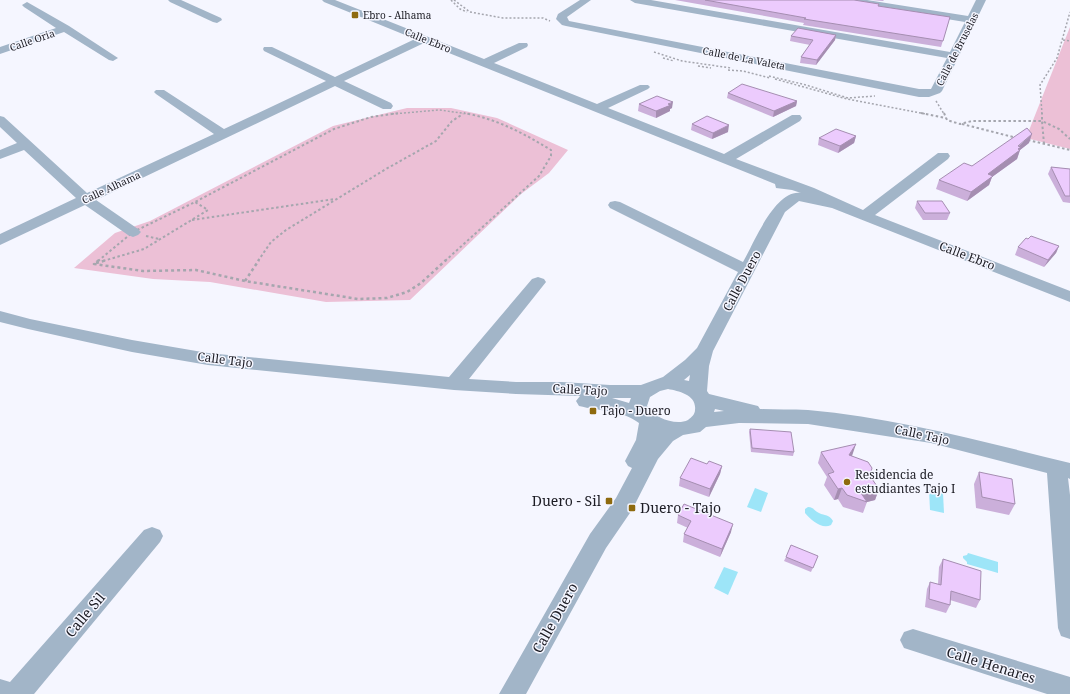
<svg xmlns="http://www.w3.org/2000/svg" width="1070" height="694" viewBox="0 0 1070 694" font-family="'Noto Serif',serif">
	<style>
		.green { fill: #ecc0d6 }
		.water { fill: #9de5f8 }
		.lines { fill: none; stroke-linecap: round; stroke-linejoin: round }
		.path-far2 { stroke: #a5a6ae; stroke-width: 1.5; stroke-dasharray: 2 2; stroke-linecap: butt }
		.path-far1 { stroke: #a5a6ae; stroke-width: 2; stroke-dasharray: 2.5 2.5; stroke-linecap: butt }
		.path { stroke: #a5a6ae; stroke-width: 2.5; stroke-dasharray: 3 3; stroke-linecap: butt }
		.street { fill: #a2b5c8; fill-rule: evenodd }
		.wall { fill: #cbafda }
		.shaded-wall { fill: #a58eb1 }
		.building { fill: #eccbfd; stroke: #a58eb1 }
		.poi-dot { fill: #8e6a0e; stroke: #f5f6ff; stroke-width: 1.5 }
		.labels { text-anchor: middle; stroke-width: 3; stroke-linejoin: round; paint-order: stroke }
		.far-poi-label { font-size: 10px; fill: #1c1c24; stroke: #f5f6ff; text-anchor: start }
		.far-street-label { font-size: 10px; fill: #1c1c24; stroke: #f5f6ff }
		.street-label { font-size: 12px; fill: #1c1c24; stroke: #f5f6ff }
		.poi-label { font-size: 12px; fill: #1c1c24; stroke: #f5f6ff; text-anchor: start }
		.near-poi-label { font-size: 14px; fill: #1c1c24; stroke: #f5f6ff; text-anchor: end }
		.near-street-label { font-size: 14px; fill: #1c1c24; stroke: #f5f6ff }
	</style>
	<rect width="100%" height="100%" fill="#f5f6ff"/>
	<g class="green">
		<polygon points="1070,27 1070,149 1026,138"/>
		<polygon points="407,108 451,108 497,118 568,150 549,173 521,194 410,300 326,302 210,282 153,279 74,268 115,233 150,221 333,126"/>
	</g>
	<g class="water">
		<polygon points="755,488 768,493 761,512 747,507"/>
		<polygon points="936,488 943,493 944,513 930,510 929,490"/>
		<path d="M 808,507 C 814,507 814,511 819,513 C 825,516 829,514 833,521 L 831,525 C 822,530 811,520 805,513 L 805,509 Z"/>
		<polygon points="968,553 998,562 998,573 967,564 967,562 963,558 963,556 967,555"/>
		<polygon points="724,567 738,572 728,595 714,588"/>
	</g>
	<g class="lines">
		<g class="path-far2">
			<polyline points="451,0 460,9 467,12"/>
			<polyline points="454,0 470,12 503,18 543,18 550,21"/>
			<polyline points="1063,40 1070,41"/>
			<polyline points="654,52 682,61 731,68"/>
			<polyline points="663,58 674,61"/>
			<polyline points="698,66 711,68"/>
			<polyline points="728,70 743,71 770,78"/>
			<polyline points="769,76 806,85 848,98 875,96"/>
			<polyline points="775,79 847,99 926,114"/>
			<polyline points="936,101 944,114"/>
			<polyline points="392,114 439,110 470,114"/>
			<polyline points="1042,114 1040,85 1057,58 1070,12"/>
		</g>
		<g class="path-far1">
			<polyline points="921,113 946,118"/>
			<polyline points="944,113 947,120 960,124 972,121 1042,121 1042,113"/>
			<polyline points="962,124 1017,138"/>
			<polyline points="1028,140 1070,150"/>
			<polyline points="1044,144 1042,121 1059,129 1070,139"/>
			<polyline points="192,220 335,199"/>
			<polyline points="146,236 159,239"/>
			<polyline points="98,261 133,232 195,202 334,129 371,117 399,113"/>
			<polyline points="103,261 144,249 208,210 195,202"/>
			<polyline points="258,261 271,242 286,230 386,169 436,141 452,121 463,114"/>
			<path d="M 445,261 L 539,176 L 551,156 L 551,150 C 523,133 497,119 464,113"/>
		</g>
		<g class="path">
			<polyline points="99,260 94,264 143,271 196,270 245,281 358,299 387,298 407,292 421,283 446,260"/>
			<polyline points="96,263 107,260"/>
			<polyline points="245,281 259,260"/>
		</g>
		<g class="street">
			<polygon points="168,0 181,0 221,18 222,20 217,23 213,22 170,2"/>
			<path d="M 322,0 L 335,0 L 484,59 L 519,43 L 527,43 L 528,45 L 527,47 L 494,63 L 597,104 L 640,85 L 648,85 L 650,87 L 648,89 L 608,108 L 724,154 L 792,115 L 800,115 L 802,118 L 800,121 L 736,159 L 814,188 L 863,210 L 938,153 L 948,153 L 950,156 L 948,159 L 875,215 L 1070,291 L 1070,302 L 832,208 L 799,201 L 785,212 L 713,351 L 709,366 L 707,391 L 709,394 L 758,406 L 760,409 C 776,410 792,409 808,410 C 897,418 984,442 1070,463 L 1070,479 L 1068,478 L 1070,495 L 1070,639 L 1061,636 L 1058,628 L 1047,473 L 931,443 L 808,424 L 739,423 L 706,427 L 700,432 L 683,435 L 673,441 L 658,459 L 632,510 L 606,548 L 526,694 L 499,694 L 590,534 L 616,498 L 632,468 L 628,466 L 625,461 L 636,440 L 639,423 C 622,410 599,411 579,406 L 576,401 L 580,396 L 516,394 L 454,390 L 208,365 L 132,352 L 28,329 L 0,322 L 0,311 L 30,319 L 132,340 L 208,353 L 449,377 L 532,279 L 538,277 L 544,279 L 546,282 L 469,379 L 516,382 L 562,382 L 610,385 L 641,385 L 663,377 L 685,360 L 697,348 L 738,272 L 610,208 L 608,205 L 610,202 L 615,201 L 620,202 L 743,262 C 754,243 775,189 801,193 L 792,190 L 776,188 L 775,184 L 424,43 L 344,81 L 391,103 L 393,106 L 391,109 L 383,109 L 335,86 L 96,200 L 138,229 L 141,232 L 138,235 L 133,237 L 128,235 L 85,205 L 0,245 L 0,234 L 76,198 L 24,150 L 0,159 L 0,150 L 17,143 L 0,127 L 0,116 L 4,117 L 87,193 L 214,134 L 156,94 L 154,92 L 156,90 L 164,90 L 224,129 L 326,81 L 264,51 L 263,49 L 264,47 L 272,47 L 335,77 L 415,39 L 324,2 ZM 690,375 L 689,381 L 684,380 ZM 668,389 C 679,391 697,395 695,410 C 695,414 692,417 688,420 C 676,426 654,418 647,406 L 650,397 L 660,391 ZM 612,398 L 631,398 L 629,403 ZM 715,409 L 724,411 L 714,412 Z"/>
			<polygon points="580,0 591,0 567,17 569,21 919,89 931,89 947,58 635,3 630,0 651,0 950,52 965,22 849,3 844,0 867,0 968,16 976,0 986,0 942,91 940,93 929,97 919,97 566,26 562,25 556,19 558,14"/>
			<polygon points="27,2 69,26 118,58 113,61 109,60 64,32 0,54 0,47 56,28 24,7 22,5"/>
			<polygon points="152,527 160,530 163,536 160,542 34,694 0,694 0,679 10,682 144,530"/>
			<polygon points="913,629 1070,677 1070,694 1047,694 904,648 900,640 904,632"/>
		</g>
	</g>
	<g class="wall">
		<polygon points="675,0 854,0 879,4 879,6 950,17 941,47 803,25 804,23"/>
		<polygon points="871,0 884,0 883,1"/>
		<polygon points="836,35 835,40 816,65 800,63 801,57 810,45 790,41 791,36"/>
		<polygon points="728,93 797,101 796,106 773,117 727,98"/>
		<polygon points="639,104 672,108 670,109 670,111 656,118 638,111"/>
		<polygon points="692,124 728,132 712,139 691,130"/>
		<polygon points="856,136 854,143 838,153 818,145 819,138"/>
		<polygon points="1029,143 1020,150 1017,159 992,177 989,185 967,201 936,189 939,180 972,166"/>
		<polygon points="1051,167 1070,169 1070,203 1063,202 1048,174"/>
		<polygon points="917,201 950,213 947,220 923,220 915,208"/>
		<polygon points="1059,246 1056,253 1044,267 1015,255 1018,247"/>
		<polygon points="750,429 794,452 793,456 751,452 749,432"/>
		<polygon points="821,452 852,456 871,472 874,476 873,480 879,489 875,500 867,502 863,513 843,507 838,499 834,500 824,485 827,477 818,463"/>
		<polygon points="707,464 722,466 720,474 709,497 679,486 680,478"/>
		<polygon points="979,472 1015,504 1009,515 976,508 974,484"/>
		<polygon points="678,515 731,532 720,557 683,542 684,534 688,528 677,523"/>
		<polygon points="818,556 811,572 784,561 786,557"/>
		<polygon points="943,559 980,600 976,608 950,600 950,605 946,613 925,607 927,589 930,582 938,584 939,567"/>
	</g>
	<g class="shaded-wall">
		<polygon points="836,35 835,40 816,65 817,60"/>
		<polygon points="797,101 796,106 773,117 774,111"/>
		<polygon points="673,102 672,108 670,109 670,111 656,118 656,111"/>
		<polygon points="729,125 728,132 712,139 713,133"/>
		<polygon points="1032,134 1029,143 1020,150 1017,159 992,177 989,185 967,201 971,192 988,174"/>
		<polygon points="856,136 854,143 838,153 840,146"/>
		<polygon points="1059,246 1056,253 1044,267 1048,260"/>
		<polygon points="856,444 852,456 845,467 849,455"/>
		<polygon points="722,466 720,474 709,497 710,489"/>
		<polygon points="842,488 838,499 834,500 838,489"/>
		<polygon points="879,489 875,500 867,502 861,493"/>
		<polygon points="733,524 731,532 720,557 722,549"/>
	</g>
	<g class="building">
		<polygon points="705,0 854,0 879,4 878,6 950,17 943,41 804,19 806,18"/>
		<polygon points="798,28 836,35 817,60 801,57 813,40 791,36"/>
		<polygon points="742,84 797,101 774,111 728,93"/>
		<polygon points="657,96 673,102 668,104 671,105 656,111 639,104"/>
		<polygon points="707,116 729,125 713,133 692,124"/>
		<polygon points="1027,128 1032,134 1018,146 1021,147 1018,149 1020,150 988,174 993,176 971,192 939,180 964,163 972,166"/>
		<polygon points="836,129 856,136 840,146 819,138"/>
		<polygon points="1051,167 1070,169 1070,196 1065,196"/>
		<polygon points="917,201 942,201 950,213 925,213"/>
		<polygon points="1031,236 1059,246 1048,260 1018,247 1026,238 1028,239"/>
		<polygon points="750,429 791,432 794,452 752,448"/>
		<polygon points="856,444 849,455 868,462 872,468 871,472 874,476 872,479 879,489 861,493 867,502 847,495 842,488 838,489 828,474 834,472 821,452"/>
		<polygon points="691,458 707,464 709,461 722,466 710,489 680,478"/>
		<polygon points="979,472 1012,479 1015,504 982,497"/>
		<polygon points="684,504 733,524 722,549 684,534 691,521 678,515"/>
		<polygon points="791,545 818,556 813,568 786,557"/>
		<polygon points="943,559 981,571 980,600 951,591 950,605 929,599 930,582 941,585"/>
	</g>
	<g class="poi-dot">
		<rect x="351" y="11" width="8" height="8" rx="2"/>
		<rect x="589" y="407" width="8" height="8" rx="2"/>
		<circle cx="847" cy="482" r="4"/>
		<rect x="605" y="497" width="8" height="8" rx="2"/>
		<rect x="628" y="504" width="8" height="8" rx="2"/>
	</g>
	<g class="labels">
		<g class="far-poi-label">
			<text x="363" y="19">Ebro - Alhama</text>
		</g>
		<g class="far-street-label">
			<text transform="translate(32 40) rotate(-19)" y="4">Calle Oria</text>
			<text transform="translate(428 40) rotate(22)" y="4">Calle Ebro</text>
			<text transform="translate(957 49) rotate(-63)" y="4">Calle de Bruselas</text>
			<text transform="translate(744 58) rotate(11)" y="4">Calle de La Valeta</text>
			<text transform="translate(111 187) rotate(-25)" y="4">Calle Alhama</text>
		</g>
		<g class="street-label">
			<text transform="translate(967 256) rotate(21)" y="4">Calle Ebro</text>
			<text transform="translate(742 281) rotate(-62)" y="4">Calle Duero</text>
			<text transform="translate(225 360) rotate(7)" y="4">Calle Tajo</text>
			<text transform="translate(580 390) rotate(3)" y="4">Calle Tajo</text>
			<text transform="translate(922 435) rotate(12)" y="4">Calle Tajo</text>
		</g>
		<g class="poi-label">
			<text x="601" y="415">Tajo - Duero</text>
			<text x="855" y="479">Residencia de<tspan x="855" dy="14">estudiantes Tajo I</tspan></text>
		</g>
		<g class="near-poi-label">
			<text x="601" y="506">Duero - Sil</text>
			<text x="640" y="513" text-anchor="start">Duero - Tajo</text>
		</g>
		<g class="near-street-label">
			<text transform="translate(85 615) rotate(-50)" y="5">Calle Sil</text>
			<text transform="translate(555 618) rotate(-61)" y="5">Calle Duero</text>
			<text transform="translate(991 665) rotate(17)" y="5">Calle Henares</text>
		</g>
	</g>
</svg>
